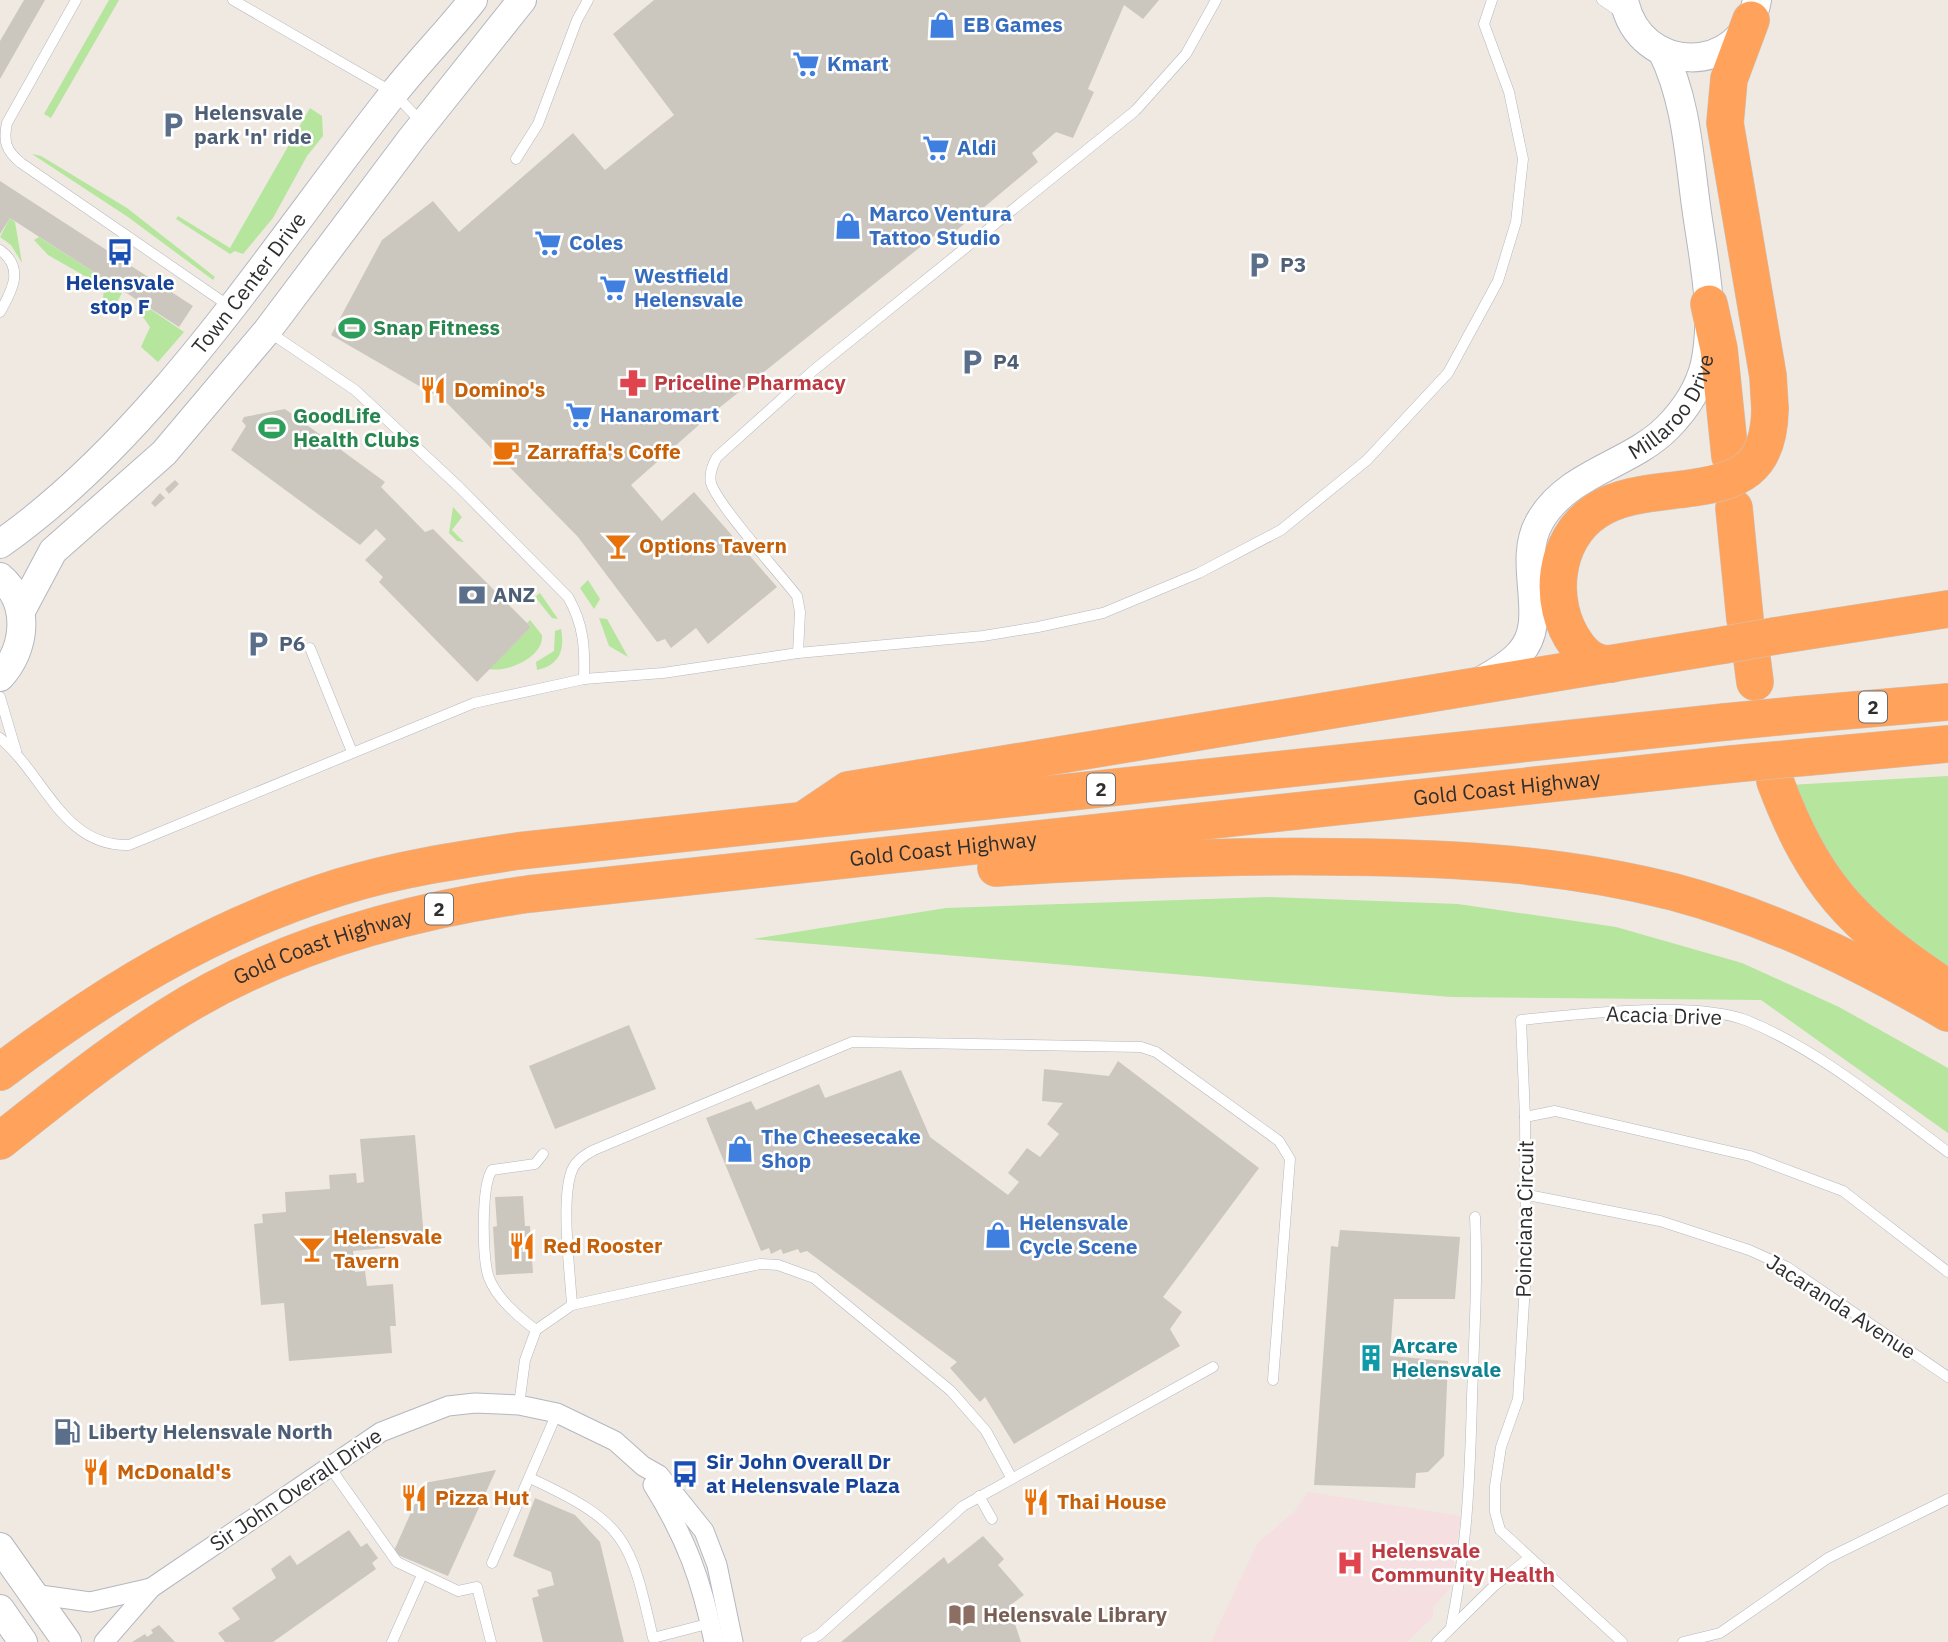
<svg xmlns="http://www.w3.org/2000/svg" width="1948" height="1642" viewBox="0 0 1948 1642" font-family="'IBM Plex Sans',sans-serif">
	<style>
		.medical { fill: #f5dfe0 }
		.green { fill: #b6e59e }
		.building { fill: #cbc7bf }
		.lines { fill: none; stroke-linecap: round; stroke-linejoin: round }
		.lane-casing { stroke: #b4b7c1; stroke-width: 11 }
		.street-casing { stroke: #b4b7c1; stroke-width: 21 }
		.secondary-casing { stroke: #b4b7c1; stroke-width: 30 }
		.highway-casing { stroke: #c9c9c9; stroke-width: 38 }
		.lane { stroke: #fff; stroke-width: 10 }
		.street { stroke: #fff; stroke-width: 19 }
		.secondary { stroke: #fff; stroke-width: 28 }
		.highway { stroke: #ffa35c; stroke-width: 37 }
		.highway-bridge-casing { stroke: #c9c9c9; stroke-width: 38; stroke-linecap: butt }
		.highway-bridge { stroke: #ffa35c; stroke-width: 37 }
		.labels { text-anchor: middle; stroke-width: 5; stroke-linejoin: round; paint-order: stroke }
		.shield { fill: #fff; stroke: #6d6d6d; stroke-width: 2 }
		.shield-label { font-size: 19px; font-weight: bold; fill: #2e2e2e }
		.shop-label { font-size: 21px; font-weight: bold; fill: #366cbe; stroke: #fff; text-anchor: start }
		.service-label { font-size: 21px; font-weight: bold; fill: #4e5e75; stroke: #fff; text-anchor: start }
		.transit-label { font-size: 21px; font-weight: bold; fill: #164399; stroke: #fff }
		.street-label { font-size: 21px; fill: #2e2e2e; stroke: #fff }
		.leisure-label { font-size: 21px; font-weight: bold; fill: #27864d; stroke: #fff; text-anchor: start }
		.health-label { font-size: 21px; font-weight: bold; fill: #be3a42; stroke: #fff; text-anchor: start }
		.food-label { font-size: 21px; font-weight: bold; fill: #c56008; stroke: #fff; text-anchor: start }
		.culture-label { font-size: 21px; font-weight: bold; fill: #0d838f; stroke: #fff; text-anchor: start }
		.education-label { font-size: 21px; font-weight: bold; fill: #785e54; stroke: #fff; text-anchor: start }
	</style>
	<rect width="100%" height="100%" fill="#efe9e1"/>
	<polygon class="medical" points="1308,1492 1461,1516 1450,1588 1433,1607 1433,1617 1407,1642 1211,1642 1257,1544 1297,1509"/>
	<g class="green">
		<polygon points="109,0 119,0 51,118 44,114"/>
		<polygon points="310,108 322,116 323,136 307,156 273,218 243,254 235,251 230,254 176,219 178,216 230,248"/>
		<polygon points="32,154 41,156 127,208 215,277 213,280 128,217"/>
		<polygon points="10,218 15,222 22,263 11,245 0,237"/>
		<polygon points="39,237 123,291 117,302 111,304 103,299 104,287 48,255 34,240"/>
		<polygon points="147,307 184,332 158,362 141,347 150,327 143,317"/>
		<polygon points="453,507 462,517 452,530 464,542 457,541 449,533"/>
		<polygon points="588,580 600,599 594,609 580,588"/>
		<polygon points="540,593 558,619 552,618 535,597"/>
		<polygon points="599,618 607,619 628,657 609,646"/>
		<path d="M 530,620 L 542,635 C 544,657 507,673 489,669 L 531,627 L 527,623 Z"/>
		<path d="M 561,629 C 565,650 560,665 537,670 L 536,662 L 554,651 L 555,631 Z"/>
		<polygon points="1948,776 1948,968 1863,903 1820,842 1789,785"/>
		<polygon points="1268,897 1458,904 1616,927 1742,963 1839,1007 1948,1068 1948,1133 1761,1000 1451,997 753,939 946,908"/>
	</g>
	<g class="building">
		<polygon points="24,0 45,0 0,79 0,41"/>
		<polygon points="654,0 1159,0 1143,19 1124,5 1088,89 1094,92 1073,138 1056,132 1032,153 1038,162 951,235 944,228 709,416 631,485 662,521 694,492 777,587 708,644 696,628 671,648 665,639 657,642 578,537 445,401 331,335 382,240 433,201 459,232 573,133 605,170 674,115 613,34"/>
		<polygon points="0,181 193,306 179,327 10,218 0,234"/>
		<polygon points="285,409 385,482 381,487 425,532 433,529 531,627 477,682 379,582 383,577 365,560 386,539 376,529 360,545 231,450 246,426 242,421 244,417"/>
		<polygon points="175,480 179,484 169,494 165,489"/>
		<polygon points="160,493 165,498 155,507 151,503"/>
		<polygon points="629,1025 656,1089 555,1129 529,1066"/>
		<polygon points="1118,1061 1259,1168 1163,1297 1182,1312 1170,1329 1180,1346 1014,1444 985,1397 980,1402 950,1368 957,1362 807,1251 800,1253 798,1249 783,1254 781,1249 771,1254 769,1248 761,1251 706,1118 751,1101 756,1110 819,1084 825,1098 901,1070 930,1137 1008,1195 1019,1182 1008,1173 1027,1148 1040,1157 1059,1134 1047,1124 1063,1103 1042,1101 1044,1069 1109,1076"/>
		<polygon points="415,1135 424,1238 384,1241 385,1248 353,1251 355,1272 365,1271 367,1286 393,1284 396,1326 390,1326 392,1353 289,1361 284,1303 261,1305 254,1224 263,1223 262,1214 286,1212 285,1192 330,1189 329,1175 356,1173 357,1183 364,1182 360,1139"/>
		<polygon points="523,1196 525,1226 530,1226 533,1273 496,1275 493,1227 497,1226 495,1197"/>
		<polygon points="1340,1230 1460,1237 1455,1299 1394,1299 1390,1356 1448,1361 1444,1456 1428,1472 1416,1473 1415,1488 1314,1485 1331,1246 1338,1247"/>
		<polygon points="496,1470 448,1576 393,1553 424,1483"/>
		<polygon points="535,1498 575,1515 600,1542 624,1642 543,1642 532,1598 539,1596 537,1590 554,1585 551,1572 513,1556"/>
		<polygon points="349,1530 361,1547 367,1543 378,1558 372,1563 376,1569 273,1642 225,1642 218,1633 240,1619 232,1608 276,1578 271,1569 290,1555 297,1565"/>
		<polygon points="983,1536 1004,1559 998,1565 1024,1595 1009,1606 1021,1642 841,1642 944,1557 948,1564"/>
		<polygon points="159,1625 175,1642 132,1642 145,1634 147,1637 153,1633 151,1630"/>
	</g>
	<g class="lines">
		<defs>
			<g id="lane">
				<path d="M 76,0 L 7,123 C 3,141 6,151 21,163 L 229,306"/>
				<polyline points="233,0 394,93 422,123"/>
				<polyline points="1602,0 1620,12"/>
				<polyline points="516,159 538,124 577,20 588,0"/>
				<path d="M 0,250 C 25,268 12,291 0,312"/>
				<path d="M 269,332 L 355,390 L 459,487 L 568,597 C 584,625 585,648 584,679"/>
				<polyline points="310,648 352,752"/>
				<path d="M 798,653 L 800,612 L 797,596 C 780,574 717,504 711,483 C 709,474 713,464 717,457 L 814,370 L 1135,111 L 1186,54 L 1216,0"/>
				<polyline points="0,697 16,751"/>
				<path d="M 0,738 C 45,776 63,847 129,845 L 474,703 L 584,679 L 663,673 L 798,653 L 983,636 L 1038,627 L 1103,613 L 1199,573 L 1281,530 L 1367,460 L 1448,373 L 1498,281 L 1516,222 L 1523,159 L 1509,92 L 1484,24 L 1492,0"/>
				<path d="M 1525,1117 L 1521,1020 C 1578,1014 1695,1000 1748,1021 C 1819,1050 1887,1107 1948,1152"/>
				<polyline points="1528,1195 1660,1221 1749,1250 1787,1267 1948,1377"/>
				<path d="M 572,1305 C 570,1271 561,1203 571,1173 C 574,1162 584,1155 594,1150 L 852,1042 L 1141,1047 L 1156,1052 L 1279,1141 L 1290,1159 L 1273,1380"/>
				<path d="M 536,1330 C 519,1317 497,1299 489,1278 C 482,1260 481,1186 492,1170 L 535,1164 L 543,1154"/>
				<polyline points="519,1405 525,1360 536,1330 572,1305 760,1264 778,1265 814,1278 951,1391 986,1431 1011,1477"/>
				<polyline points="329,1466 397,1562 458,1591 477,1587 491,1642"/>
				<path d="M 530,1478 C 626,1523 630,1537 653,1638 L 711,1623"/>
				<polyline points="979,1496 992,1519"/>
				<polyline points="492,1563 557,1413"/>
				<path d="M 1451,1627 C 1467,1550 1470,1476 1472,1398 C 1474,1337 1478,1278 1475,1217"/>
				<polyline points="392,1642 422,1575"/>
				<polyline points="806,1642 819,1635 963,1506 1213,1367"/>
				<polyline points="1437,1642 1494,1586 1529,1558"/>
				<polyline points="1622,1642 1500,1530 1495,1512 1495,1486 1501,1447 1518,1399 1526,1269 1525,1117 1555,1111 1750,1156 1843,1191 1948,1272"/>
				<polyline points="1683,1642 1720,1633 1828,1558 1948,1499"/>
			</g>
			<g id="street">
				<path d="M 653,1485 C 686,1538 702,1581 714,1642"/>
				<polyline points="33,1594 90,1602 151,1588"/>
				<polyline points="104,1642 151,1588 381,1432 448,1406 475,1403 519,1405 557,1413 615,1441 643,1466 659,1475 704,1531 717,1565 733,1642"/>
			</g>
			<g id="secondary">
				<path d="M 1624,0 C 1639,76 1743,77 1757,0"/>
				<path id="s1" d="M 0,544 C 157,434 275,243 394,93 C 419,61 448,32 473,0"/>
				<path d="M 0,577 C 31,603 26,649 0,677"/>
				<polyline points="21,611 53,551 164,453 267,331 412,138 522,0"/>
				<path id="s2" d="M 1481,681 C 1494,673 1510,665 1520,653 C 1551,620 1515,563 1540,521 C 1567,473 1630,465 1667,428 C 1685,410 1699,389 1705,364 C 1716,312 1703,258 1696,206 C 1689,154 1686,99 1662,51"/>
				<polyline points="0,1547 67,1642"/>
				<polyline points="0,1609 23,1642"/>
			</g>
			<g id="highway">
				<polyline points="1751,20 1729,79 1725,123 1768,376 1770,409"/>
				<polyline points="1709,304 1719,349 1730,456"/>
				<polyline points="1734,508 1745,619"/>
				<polyline points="1775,636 1948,609"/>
				<polyline points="1752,659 1755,682"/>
				<path d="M 1612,664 C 1596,665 1585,657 1576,644 C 1547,604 1553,539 1596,511 C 1622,494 1655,493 1684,489"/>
				<polyline points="1797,715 1948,702"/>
				<polyline points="1808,757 1948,744"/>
				<path d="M 1775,781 C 1814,885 1852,924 1944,986"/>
				<polyline points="805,819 848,790 1724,645"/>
				<path d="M 996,868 C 1112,860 1227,855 1344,857 C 1455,858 1565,864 1674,892 C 1771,918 1861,962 1948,1013"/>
				<path d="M 0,1072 C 106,992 212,927 340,887 C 398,869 458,860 518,851 L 1725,722"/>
				<path id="s3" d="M 0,1141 C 54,1098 109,1054 167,1017 C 276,947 402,912 529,894 L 1732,764"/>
			</g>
		</defs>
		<use href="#lane" class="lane-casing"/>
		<use href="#street" class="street-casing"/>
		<use href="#secondary" class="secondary-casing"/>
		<use href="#highway" class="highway-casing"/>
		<use href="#lane" class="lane"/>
		<use href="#street" class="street"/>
		<use href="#secondary" class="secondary"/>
		<use href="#highway" class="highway"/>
		<defs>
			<g id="highway-bridge">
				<path d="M 1684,489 C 1740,482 1769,470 1770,409"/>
				<polyline points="1724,645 1775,636"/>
				<polyline points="1725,722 1797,715"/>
				<polyline points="1732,764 1808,757"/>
			</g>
		</defs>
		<use href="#highway-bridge" class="highway-bridge-casing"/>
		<use href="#highway-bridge" class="highway-bridge"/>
	</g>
	<defs>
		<symbol id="shop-bare" viewBox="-9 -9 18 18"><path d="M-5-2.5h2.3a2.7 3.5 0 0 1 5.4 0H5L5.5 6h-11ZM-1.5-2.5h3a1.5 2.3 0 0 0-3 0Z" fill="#3f7fe0" stroke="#fff" stroke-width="2.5" paint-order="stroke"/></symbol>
		<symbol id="supermarket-bare" viewBox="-9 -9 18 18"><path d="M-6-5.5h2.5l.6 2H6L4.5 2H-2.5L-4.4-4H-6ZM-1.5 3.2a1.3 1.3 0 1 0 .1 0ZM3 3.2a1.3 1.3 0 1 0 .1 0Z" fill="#3f7fe0" stroke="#fff" stroke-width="2.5" paint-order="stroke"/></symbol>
		<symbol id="parking-bare" viewBox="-9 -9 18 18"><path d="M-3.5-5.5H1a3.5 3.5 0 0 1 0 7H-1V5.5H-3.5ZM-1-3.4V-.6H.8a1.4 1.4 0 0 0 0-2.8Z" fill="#5c6f8a" stroke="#fff" stroke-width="2.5" paint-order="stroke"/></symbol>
		<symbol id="bus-bare" viewBox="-9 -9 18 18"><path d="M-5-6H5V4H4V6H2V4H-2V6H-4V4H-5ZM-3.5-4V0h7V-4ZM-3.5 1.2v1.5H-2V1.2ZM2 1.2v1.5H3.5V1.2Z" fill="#1a4fb4" stroke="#fff" stroke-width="2.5" paint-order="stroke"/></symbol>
		<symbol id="stadium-bare" viewBox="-9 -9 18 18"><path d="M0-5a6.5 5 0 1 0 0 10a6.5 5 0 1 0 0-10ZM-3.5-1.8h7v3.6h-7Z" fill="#2e9e5b" stroke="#fff" stroke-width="2.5" paint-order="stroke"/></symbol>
		<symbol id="pharmacy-bare" viewBox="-9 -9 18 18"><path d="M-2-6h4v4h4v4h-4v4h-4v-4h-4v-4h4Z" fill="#e0444e" stroke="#fff" stroke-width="2.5" paint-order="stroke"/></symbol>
		<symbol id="restaurant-bare" viewBox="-9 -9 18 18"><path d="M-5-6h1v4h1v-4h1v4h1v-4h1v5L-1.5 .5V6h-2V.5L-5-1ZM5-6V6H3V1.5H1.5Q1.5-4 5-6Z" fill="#e8710a" stroke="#fff" stroke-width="2.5" paint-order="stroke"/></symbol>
		<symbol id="cafe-bare" viewBox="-9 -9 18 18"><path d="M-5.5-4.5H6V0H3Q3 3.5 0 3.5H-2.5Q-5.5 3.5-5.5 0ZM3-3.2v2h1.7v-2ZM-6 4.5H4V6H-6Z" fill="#e8710a" stroke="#fff" stroke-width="2.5" paint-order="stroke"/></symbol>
		<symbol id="bar-bare" viewBox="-9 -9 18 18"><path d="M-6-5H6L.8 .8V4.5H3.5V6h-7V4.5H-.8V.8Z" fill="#e8710a" stroke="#fff" stroke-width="2.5" paint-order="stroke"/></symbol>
		<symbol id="bank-bare" viewBox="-9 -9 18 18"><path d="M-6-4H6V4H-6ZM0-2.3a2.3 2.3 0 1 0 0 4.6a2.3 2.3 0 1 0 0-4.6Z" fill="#5c6f8a" stroke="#fff" stroke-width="2.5" paint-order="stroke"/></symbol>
		<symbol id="building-bare" viewBox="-9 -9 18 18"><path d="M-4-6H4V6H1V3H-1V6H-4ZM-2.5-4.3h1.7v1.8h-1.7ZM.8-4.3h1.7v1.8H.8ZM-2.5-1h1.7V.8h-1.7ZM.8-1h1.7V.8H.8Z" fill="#0f9aa8" stroke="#fff" stroke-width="2.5" paint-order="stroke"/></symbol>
		<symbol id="fuel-bare" viewBox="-9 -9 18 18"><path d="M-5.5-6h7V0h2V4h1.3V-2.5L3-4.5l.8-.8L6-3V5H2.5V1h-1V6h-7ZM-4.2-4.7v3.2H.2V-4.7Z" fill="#5c6f8a" stroke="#fff" stroke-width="2.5" paint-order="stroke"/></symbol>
		<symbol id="hospital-bare" viewBox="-9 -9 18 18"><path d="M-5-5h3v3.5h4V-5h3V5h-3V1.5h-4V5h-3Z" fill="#e0444e" stroke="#fff" stroke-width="2.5" paint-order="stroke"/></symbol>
		<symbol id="library-bare" viewBox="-9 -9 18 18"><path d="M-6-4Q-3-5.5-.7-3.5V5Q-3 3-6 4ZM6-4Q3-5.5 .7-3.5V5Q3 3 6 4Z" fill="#8d6e63" stroke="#fff" stroke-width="2.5" paint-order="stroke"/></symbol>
	</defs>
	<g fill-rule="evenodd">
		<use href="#shop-bare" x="923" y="6" width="38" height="38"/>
		<use href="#supermarket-bare" x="787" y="45" width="38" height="38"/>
		<use href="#parking-bare" x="154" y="106" width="38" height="38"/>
		<use href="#supermarket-bare" x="917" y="129" width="38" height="38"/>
		<use href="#shop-bare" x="829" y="207" width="38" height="38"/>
		<use href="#supermarket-bare" x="529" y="224" width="38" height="38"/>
		<use href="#bus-bare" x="101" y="233" width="38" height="38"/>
		<use href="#parking-bare" x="1240" y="246" width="38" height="38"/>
		<use href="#supermarket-bare" x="594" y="269" width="38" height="38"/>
		<use href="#stadium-bare" x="333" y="309" width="38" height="38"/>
		<use href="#parking-bare" x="953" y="343" width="38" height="38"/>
		<use href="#pharmacy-bare" x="614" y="364" width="38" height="38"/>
		<use href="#restaurant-bare" x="414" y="371" width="38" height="38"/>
		<use href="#supermarket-bare" x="560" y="396" width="38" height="38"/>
		<use href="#stadium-bare" x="253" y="409" width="38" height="38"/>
		<use href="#cafe-bare" x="487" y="433" width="38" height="38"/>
		<use href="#bar-bare" x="599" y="527" width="38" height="38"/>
		<use href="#bank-bare" x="453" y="576" width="38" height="38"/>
		<use href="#parking-bare" x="239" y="625" width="38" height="38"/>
		<use href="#shop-bare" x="721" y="1130" width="38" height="38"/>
		<use href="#shop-bare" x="979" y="1216" width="38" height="38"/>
		<use href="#restaurant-bare" x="503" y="1227" width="38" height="38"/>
		<use href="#bar-bare" x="293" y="1230" width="38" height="38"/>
		<use href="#building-bare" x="1352" y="1339" width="38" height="38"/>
		<use href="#fuel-bare" x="48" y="1413" width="38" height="38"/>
		<use href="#restaurant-bare" x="77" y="1453" width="38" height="38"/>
		<use href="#bus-bare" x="666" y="1455" width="38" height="38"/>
		<use href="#restaurant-bare" x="395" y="1479" width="38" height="38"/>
		<use href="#restaurant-bare" x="1017" y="1483" width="38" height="38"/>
		<use href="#hospital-bare" x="1331" y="1544" width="38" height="38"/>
		<use href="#library-bare" x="943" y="1596" width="38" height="38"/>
	</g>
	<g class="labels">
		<g class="shield">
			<rect x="1859" y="691.5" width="28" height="31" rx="5"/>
			<rect x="1087" y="773.5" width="28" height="31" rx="5"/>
			<rect x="425" y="893.5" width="28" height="31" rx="5"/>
		</g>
		<g class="shield-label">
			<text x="1873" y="714">2</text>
			<text x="1101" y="796">2</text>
			<text x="439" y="916">2</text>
		</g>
		<g class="shop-label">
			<text x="963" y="32">EB Games</text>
			<text x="827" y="71">Kmart</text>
			<text x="957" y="155">Aldi</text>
			<text x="869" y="221">Marco Ventura<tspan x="869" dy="24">Tattoo Studio</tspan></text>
			<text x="569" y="250">Coles</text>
			<text x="634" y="283">Westfield<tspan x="634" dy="24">Helensvale</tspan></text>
			<text x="600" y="422">Hanaromart</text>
			<text x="761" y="1144">The Cheesecake<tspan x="761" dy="24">Shop</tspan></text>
			<text x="1019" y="1230">Helensvale<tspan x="1019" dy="24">Cycle Scene</tspan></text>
		</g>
		<g class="service-label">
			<text x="194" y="120">Helensvale<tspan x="194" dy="24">park 'n' ride</tspan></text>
			<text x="1280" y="272">P3</text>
			<text x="993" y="369">P4</text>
			<text x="493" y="602">ANZ</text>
			<text x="279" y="651">P6</text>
			<text x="88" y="1439">Liberty Helensvale North</text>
		</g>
		<g class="transit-label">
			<text x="120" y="290">Helensvale<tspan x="120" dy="24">stop F</tspan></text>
			<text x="706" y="1469" text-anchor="start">Sir John Overall Dr<tspan x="706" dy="24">at Helensvale Plaza</tspan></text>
		</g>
		<g class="street-label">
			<text dy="7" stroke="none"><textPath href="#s1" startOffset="362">Town Center Drive</textPath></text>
			<text dy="7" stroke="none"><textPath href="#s2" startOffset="364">Millaroo Drive</textPath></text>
			<text dy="7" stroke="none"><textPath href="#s3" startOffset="1577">Gold Coast Highway</textPath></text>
			<text dy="7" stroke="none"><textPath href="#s3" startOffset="1010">Gold Coast Highway</textPath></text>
			<text dy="7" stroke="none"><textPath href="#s3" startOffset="380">Gold Coast Highway</textPath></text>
			<text transform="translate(1664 1016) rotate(2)" y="7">Acacia Drive</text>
			<text transform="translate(1525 1219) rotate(-89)" y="7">Poinciana Circuit</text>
			<text transform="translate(1841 1307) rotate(33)" y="7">Jacaranda Avenue</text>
			<text transform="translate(296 1490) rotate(-34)" y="7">Sir John Overall Drive</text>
		</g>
		<g class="leisure-label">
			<text x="373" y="335">Snap Fitness</text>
			<text x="293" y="423">GoodLife<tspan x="293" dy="24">Health Clubs</tspan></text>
		</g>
		<g class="health-label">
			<text x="654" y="390">Priceline Pharmacy</text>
			<text x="1371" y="1558">Helensvale<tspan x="1371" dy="24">Community Health</tspan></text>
		</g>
		<g class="food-label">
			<text x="454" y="397">Domino's</text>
			<text x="527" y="459">Zarraffa's Coffe</text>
			<text x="639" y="553">Options Tavern</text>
			<text x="333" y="1244">Helensvale<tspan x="333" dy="24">Tavern</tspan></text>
			<text x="543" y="1253">Red Rooster</text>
			<text x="117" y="1479">McDonald's</text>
			<text x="435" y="1505">Pizza Hut</text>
			<text x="1057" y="1509">Thai House</text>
		</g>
		<g class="culture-label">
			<text x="1392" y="1353">Arcare<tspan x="1392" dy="24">Helensvale</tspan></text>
		</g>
		<g class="education-label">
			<text x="983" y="1622">Helensvale Library</text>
		</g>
	</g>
</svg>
